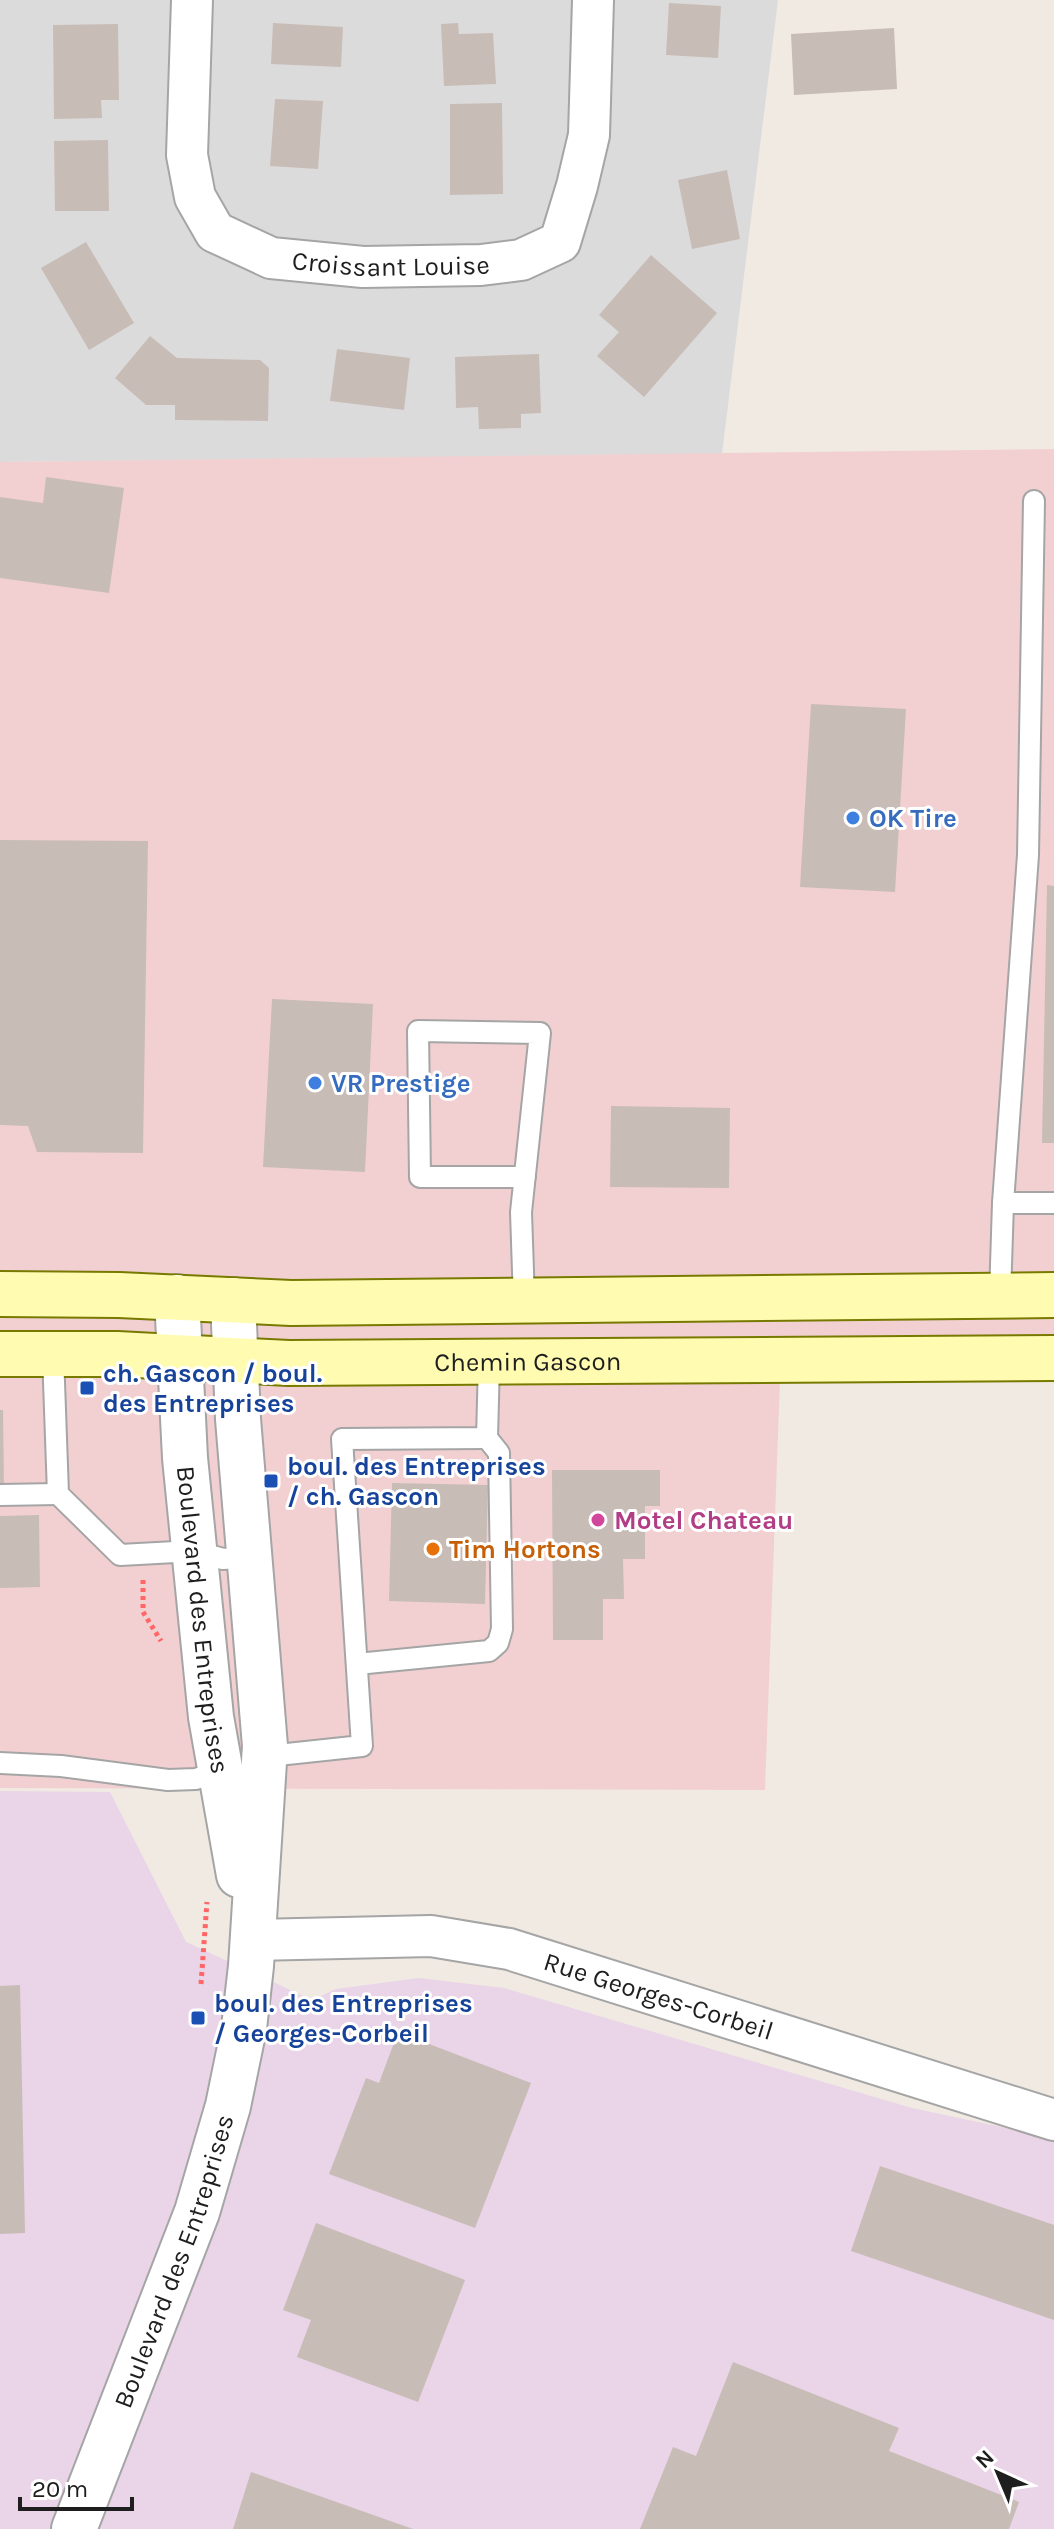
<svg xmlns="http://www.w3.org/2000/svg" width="1054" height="2529" viewBox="0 0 1054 2529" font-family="Karla,sans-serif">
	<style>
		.residential { fill: #dcdbdb }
		.commercial { fill: #f2d0d2 }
		.industrial { fill: #ead4e7 }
		.building { fill: #c8bcb6 }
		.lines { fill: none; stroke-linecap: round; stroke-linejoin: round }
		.service-casing { stroke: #a5a5a5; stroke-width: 24 }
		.minor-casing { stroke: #a5a5a5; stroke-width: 44 }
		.tertiary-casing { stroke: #a5a5a5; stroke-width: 48 }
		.secondary-casing { stroke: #787a00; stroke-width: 48 }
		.path { stroke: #ff6665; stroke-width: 5; stroke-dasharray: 4 4; stroke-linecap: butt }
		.service { stroke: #fff; stroke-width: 20 }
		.minor { stroke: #fff; stroke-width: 40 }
		.tertiary { stroke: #fff; stroke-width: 44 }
		.secondary { stroke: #fffcb2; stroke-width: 44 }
		.shop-dot { fill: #3f7fe0; stroke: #fff; stroke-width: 3 }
		.transit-dot { fill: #1a4fb4; stroke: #fff; stroke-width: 3 }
		.hotel-dot { fill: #d1479c; stroke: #fff; stroke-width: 3 }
		.food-dot { fill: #e8710a; stroke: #fff; stroke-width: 3 }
		.labels { text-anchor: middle; stroke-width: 6; stroke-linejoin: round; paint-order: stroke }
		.street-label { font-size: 26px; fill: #1e1e1e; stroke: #fff }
		.shop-label { font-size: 26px; font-weight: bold; fill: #366cbe; stroke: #fff; text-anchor: start }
		.transit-label { font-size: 26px; font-weight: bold; fill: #164399; stroke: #fff; text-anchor: start }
		.hotel-label { font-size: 26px; font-weight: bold; fill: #b23c85; stroke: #fff; text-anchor: start }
		.food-label { font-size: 26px; font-weight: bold; fill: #c56008; stroke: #fff; text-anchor: start }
	</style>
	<rect width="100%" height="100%" fill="#f0eae3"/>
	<polygon class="residential" points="0,0 778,0 722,454 0,462"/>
	<polygon class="commercial" points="1054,449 1054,1337 781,1352 765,1790 0,1788 0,462"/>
	<polygon class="industrial" points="0,1791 110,1792 186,1942 312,2000 336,1989 419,1978 504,1988 912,2108 1054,2138 1054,2529 0,2529"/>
	<g class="building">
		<polygon points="669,3 721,6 718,58 666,55"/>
		<polygon points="273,23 343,27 341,67 271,64"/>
		<polygon points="458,23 459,34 493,33 496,84 444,86 441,24"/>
		<polygon points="118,24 119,100 101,100 102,118 54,119 53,25"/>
		<polygon points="894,28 897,89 794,95 791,34"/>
		<polygon points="275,99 323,101 318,169 270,166"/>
		<polygon points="502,103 503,194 450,195 450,104"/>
		<polygon points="108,140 109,211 55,211 54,141"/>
		<polygon points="727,170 740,239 692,249 678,180"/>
		<polygon points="86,242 134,323 89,350 41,268"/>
		<polygon points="651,255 717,313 644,397 597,356 619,332 599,315"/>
		<polygon points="150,336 177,358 260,360 269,368 268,421 175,420 175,405 146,405 115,378"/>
		<polygon points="337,349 410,358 404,410 330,401"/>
		<polygon points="539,354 541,413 521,414 521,428 479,429 478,407 456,408 455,357"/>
		<polygon points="46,477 124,488 109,593 0,578 0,497 43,503"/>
		<polygon points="811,704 906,709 895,892 800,887"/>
		<polygon points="0,840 148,841 143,1153 37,1152 28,1126 0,1125"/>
		<polygon points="1047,885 1054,886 1054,1143 1042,1143"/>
		<polygon points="272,999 373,1004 365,1172 263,1167"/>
		<polygon points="611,1106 730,1108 729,1188 610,1187"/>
		<polygon points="0,1410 3,1410 4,1490 0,1490"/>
		<polygon points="552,1470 660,1470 660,1506 645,1506 645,1559 623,1559 624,1599 603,1599 603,1640 553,1640"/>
		<polygon points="392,1483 488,1485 485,1604 389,1601"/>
		<polygon points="39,1515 40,1587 0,1588 0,1516"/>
		<polygon points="20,1985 25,2233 0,2234 0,1986"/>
		<polygon points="398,2032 531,2083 475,2228 329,2174 366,2078 379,2083"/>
		<polygon points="880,2166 1054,2225 1054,2320 851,2251"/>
		<polygon points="316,2223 465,2280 418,2402 297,2357 311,2320 283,2310"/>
		<polygon points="733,2362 899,2428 889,2451 1019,2502 1009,2529 640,2529 673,2447 696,2456"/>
		<polygon points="251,2472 413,2529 233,2529"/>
	</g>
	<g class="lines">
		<defs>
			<g id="service">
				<polyline points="1003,1203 1028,855 1034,501"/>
				<polyline points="1000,1296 1003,1203 1054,1203"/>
				<polyline points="524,1301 521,1212 540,1033 418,1031 420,1177 525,1177"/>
				<polyline points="53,1354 58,1494 120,1555 194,1551 223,1559 250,1557"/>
				<polyline points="0,1495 58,1494"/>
				<polyline points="357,1664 489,1651 498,1643 502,1629 499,1453 487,1438"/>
				<polyline points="259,1757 362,1746 342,1439 487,1438 489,1362"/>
				<polyline points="0,1763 61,1766 168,1780 196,1779 225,1768"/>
			</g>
			<g id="minor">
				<path id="s1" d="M 192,0 L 187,155 L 195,197 L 215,232 L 271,258 L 363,267 L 481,265 L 521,260 L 560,242 L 577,186 L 589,135 L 593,0"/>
				<path id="s2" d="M 251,1940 L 431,1936 L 509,1949 L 1054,2120"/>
			</g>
			<g id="tertiary">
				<path id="s3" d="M 177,1297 L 185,1458 L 211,1717 L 239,1875"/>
				<path id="s4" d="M 74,2529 L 197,2212 L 228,2106 L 244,2028 L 251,1966 L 265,1746 L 238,1419 L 233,1300"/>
			</g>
			<g id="secondary">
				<polyline points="0,1294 119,1295 291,1303 1054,1295"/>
				<path id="s5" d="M 0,1354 L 117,1354 L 289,1363 L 1054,1358"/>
			</g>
		</defs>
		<use href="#service" class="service-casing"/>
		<use href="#minor" class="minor-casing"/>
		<use href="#tertiary" class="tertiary-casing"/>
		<use href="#secondary" class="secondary-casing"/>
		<g class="path">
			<polyline points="143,1580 143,1612 161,1641"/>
			<polyline points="201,1984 207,1902"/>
		</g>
		<use href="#service" class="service"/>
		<use href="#minor" class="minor"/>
		<use href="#tertiary" class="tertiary"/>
		<use href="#secondary" class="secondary"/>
	</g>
	<g class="shop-dot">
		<circle cx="853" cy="818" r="8"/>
		<circle cx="315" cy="1083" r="8"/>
	</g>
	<g class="transit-dot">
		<rect x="79" y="1380" width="16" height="16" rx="4"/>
		<rect x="263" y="1473" width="16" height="16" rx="4"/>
		<rect x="190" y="2010" width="16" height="16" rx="4"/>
	</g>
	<circle class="hotel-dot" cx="598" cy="1520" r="8"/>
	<circle class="food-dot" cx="433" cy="1549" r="8"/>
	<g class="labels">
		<g class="street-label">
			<text dy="9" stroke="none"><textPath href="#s1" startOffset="420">Croissant Louise</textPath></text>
			<text dy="9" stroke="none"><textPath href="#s5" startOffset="528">Chemin Gascon</textPath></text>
			<text dy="9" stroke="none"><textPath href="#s3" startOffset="324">Boulevard des Entreprises</textPath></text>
			<text dy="9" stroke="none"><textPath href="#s2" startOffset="416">Rue Georges-Corbeil</textPath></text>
			<text dy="9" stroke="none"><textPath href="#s4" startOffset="286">Boulevard des Entreprises</textPath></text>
		</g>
		<g class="shop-label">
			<text x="869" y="827">OK Tire</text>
			<text x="331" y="1092">VR Prestige</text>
		</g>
		<g class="transit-label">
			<text x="103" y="1382">ch. Gascon / boul.<tspan x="103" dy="30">des Entreprises</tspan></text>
			<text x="287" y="1475">boul. des Entreprises<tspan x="287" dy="30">/ ch. Gascon</tspan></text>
			<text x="214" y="2012">boul. des Entreprises<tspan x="214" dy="30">/ Georges-Corbeil</tspan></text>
		</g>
		<g class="hotel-label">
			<text x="614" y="1529">Motel Chateau</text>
		</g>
		<g class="food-label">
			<text x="449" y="1558">Tim Hortons</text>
		</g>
	</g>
	<g transform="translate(998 2473) rotate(316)" stroke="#ffffff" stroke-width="6" paint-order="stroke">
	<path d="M0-6L14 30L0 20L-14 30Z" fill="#1e1e1e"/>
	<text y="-12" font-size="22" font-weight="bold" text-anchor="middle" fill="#1e1e1e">N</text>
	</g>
	<path d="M20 2497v12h112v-12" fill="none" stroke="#1e1e1e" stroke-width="4"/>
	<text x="32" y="2497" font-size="24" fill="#1e1e1e" stroke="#ffffff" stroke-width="6" paint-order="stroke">20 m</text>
</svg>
